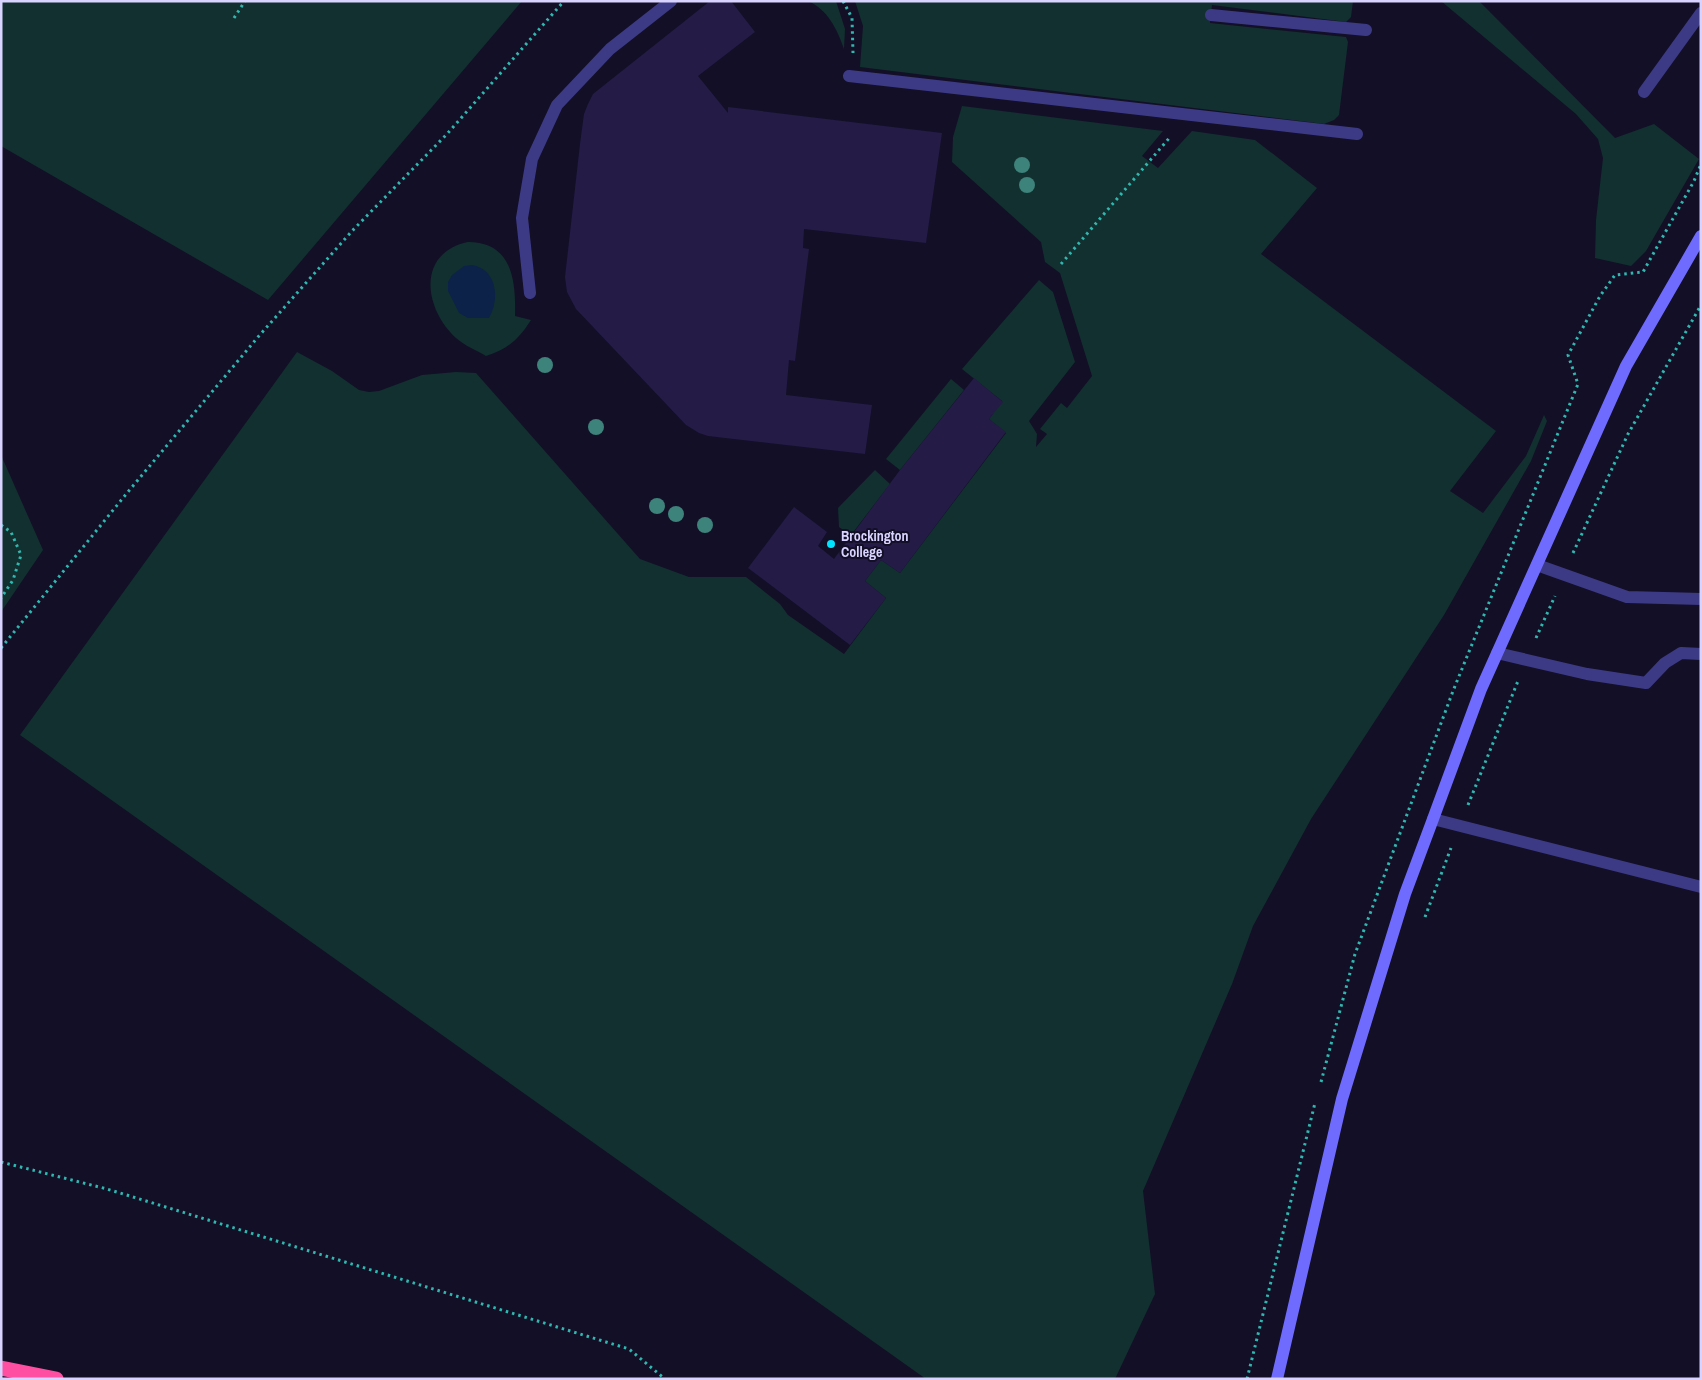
<svg xmlns="http://www.w3.org/2000/svg" width="1702" height="1380" viewBox="0 0 1702 1380" font-family="'Archivo Narrow',sans-serif">
	<style>
		.green { fill: #12302f }
		.water { fill: #0c2248 }
		.building { fill: #241b47 }
		.lines { fill: none; stroke-linecap: round; stroke-linejoin: round }
		.path { stroke: #2fb8b0; stroke-width: 3; stroke-dasharray: 2.5 4; stroke-linecap: butt }
		.lane { stroke: #3d3a85; stroke-width: 12 }
		.street { stroke: #3d3a85; stroke-width: 12 }
		.secondary { stroke: #6f6bff; stroke-width: 12 }
		.highway { stroke: #ff4fa3; stroke-width: 15 }
		.tree { fill: #3d827b }
		.poi-dot { fill: #00e5ff; stroke: #130f26; stroke-width: 2 }
		.labels { text-anchor: middle; stroke-width: 4; stroke-linejoin: round; paint-order: stroke }
		.poi-label { font-size: 14px; font-weight: bold; fill: #d9d4ff; stroke: #130f26; text-anchor: start }
	</style>
	<rect width="100%" height="100%" fill="#130f26"/>
	<g class="green">
		<polygon points="1,1 522,1 268,300 1,146"/>
		<path d="M 808,1 L 836,1 L 845,29 L 844,49 C 837,29 828,10 808,1 Z"/>
		<polygon points="855,1 1353,1 1351,17 1346,22 1212,5 1210,23 1346,37 1348,42 1339,115 1334,120 1324,124 860,67 863,26"/>
		<polygon points="1441,1 1479,1 1615,138 1654,124 1699,159 1646,251 1631,266 1595,258 1596,220 1603,158 1598,139 1576,114"/>
		<polygon points="962,106 1163,131 1142,156 1158,168 1192,131 1255,140 1317,188 1261,254 1496,431 1450,491 1483,513 1526,456 1544,415 1547,421 1531,461 1444,615 1311,819 1253,926 1232,984 1143,1191 1155,1294 1115,1379 926,1379 20,735 297,352 332,371 359,390 369,392 379,391 422,375 456,372 476,373 640,559 689,577 746,577 780,604 788,615 844,654 886,598 865,581 881,560 900,573 1006,433 989,419 1002,401 962,369 1039,280 1053,292 1075,362 1029,421 1037,434 1036,447 1047,434 1040,429 1061,403 1067,408 1092,376 1060,273 1045,262 1041,242 952,162 953,137"/>
		<path d="M 468,242 C 512,242 516,280 515,316 L 531,320 C 519,339 508,349 486,356 C 476,350 465,346 456,338 C 424,309 416,253 468,242 Z"/>
		<polygon points="951,379 964,390 900,470 886,459"/>
		<polygon points="1,455 43,550 1,612"/>
		<polygon points="875,470 890,484 851,535 839,527 838,508"/>
	</g>
	<path class="water" d="M 472,265 C 497,269 500,299 489,318 L 468,318 L 459,313 L 448,291 L 448,282 L 452,275 L 464,266 Z"/>
	<g class="building">
		<polygon points="710,1 731,1 755,32 698,76 728,113 728,107 942,133 926,243 804,229 803,248 809,249 795,361 789,360 786,395 872,405 865,454 708,436 699,433 686,425 576,309 567,292 565,277 580,144 584,114 588,104 593,94"/>
		<polygon points="974,378 1003,402 989,419 1006,432 900,573 881,560 865,581 886,598 850,645 748,568 794,507 827,532 818,546 834,559 900,470"/>
	</g>
	<g class="lines">
		<g class="path">
			<polyline points="843,1 852,18 853,53"/>
			<polyline points="234,18 245,1"/>
			<polyline points="1061,264 1171,136"/>
			<polyline points="1,525 11,532 21,555 13,580 1,598"/>
			<polyline points="1573,553 1628,434 1701,305"/>
			<polyline points="1536,638 1555,596"/>
			<polyline points="1,648 127,493 258,337 352,231 447,134 564,1"/>
			<polyline points="1468,805 1518,681"/>
			<polyline points="1425,917 1451,848"/>
			<polyline points="1321,1082 1355,954 1453,691 1578,384 1568,355 1600,296 1615,275 1643,272 1694,181 1701,164"/>
			<polyline points="1,1162 107,1189 629,1349 665,1379"/>
			<polyline points="1247,1379 1315,1103"/>
		</g>
		<g class="lane">
			<polyline points="1211,15 1366,30"/>
			<polyline points="849,76 1357,134"/>
			<polyline points="530,293 522,218 532,159 557,105 610,49 671,1"/>
			<polyline points="1537,565 1627,597 1701,599"/>
			<polyline points="1497,653 1587,674 1646,683 1665,663 1681,653 1701,654"/>
			<polyline points="1433,819 1701,887"/>
		</g>
		<polyline class="street" points="1644,92 1701,13"/>
		<polyline class="secondary" points="1277,1379 1342,1099 1405,894 1433,819 1481,689 1626,366 1701,236"/>
		<polyline class="highway" points="1,1368 56,1379"/>
	</g>
	<g class="tree">
		<circle cx="1022" cy="165" r="8"/>
		<circle cx="1027" cy="185" r="8"/>
		<circle cx="545" cy="365" r="8"/>
		<circle cx="596" cy="427" r="8"/>
		<circle cx="657" cy="506" r="8"/>
		<circle cx="676" cy="514" r="8"/>
		<circle cx="705" cy="525" r="8"/>
	</g>
	<circle class="poi-dot" cx="831" cy="544" r="5"/>
	<g class="labels">
		<g class="poi-label">
			<text x="841" y="541">Brockington<tspan x="841" dy="16">College</tspan></text>
		</g>
	</g>
	<rect width="1702" height="1380" fill="none" stroke="#d9d4ff" stroke-width="5"/>
</svg>
